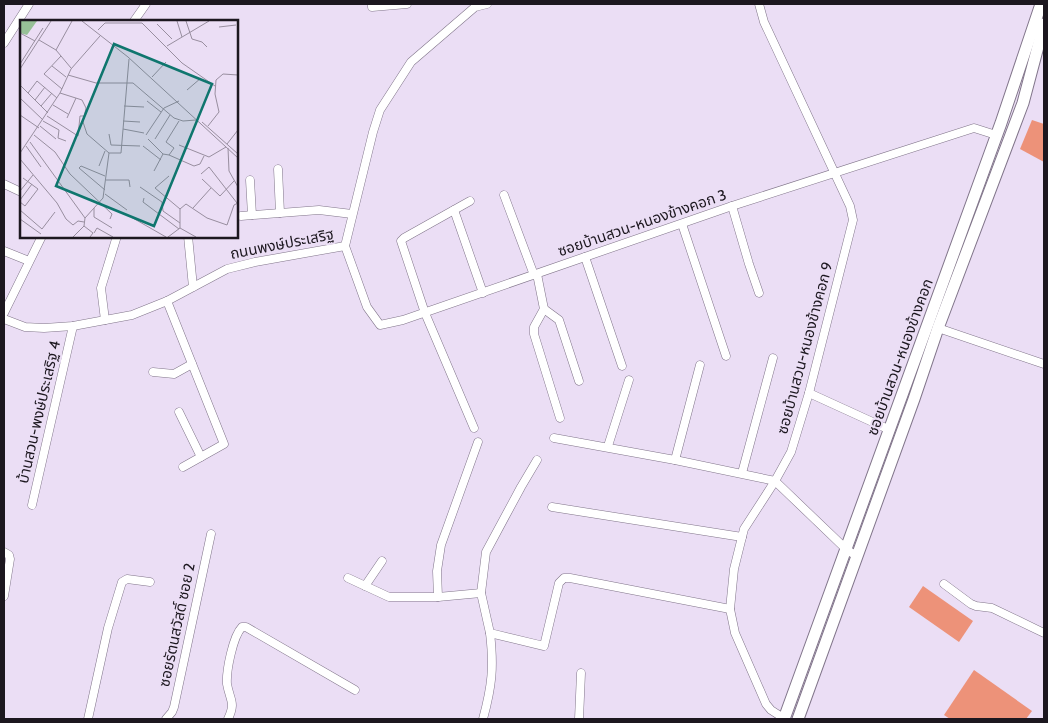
<svg xmlns="http://www.w3.org/2000/svg" width="1048" height="723" viewBox="0 0 1048 723" font-family="Cabin,'Noto Sans Thai',sans-serif">
	<style>
		.building { fill: #ed9279 }
		.lines { fill: none; stroke-linecap: round; stroke-linejoin: round }
		.street-casing { stroke: #81758a; stroke-width: 9 }
		.secondary-casing { stroke: #81758a; stroke-width: 13 }
		.street { stroke: #fff; stroke-width: 8 }
		.secondary { stroke: #fff; stroke-width: 11 }
		.labels { text-anchor: middle; stroke-width: 4; stroke-linejoin: round; paint-order: stroke }
		.street-label { font-size: 15px; fill: #1c171f; stroke: #ebdef5 }
		.inset-road { fill: none; stroke: #988e9f; stroke-width: 1 }
		.view { fill: #0f766e; fill-opacity: 0.15; stroke: #0f766e; stroke-width: 2.5 }
		.inset-edge { fill: none; stroke: #1c171f; stroke-width: 2.5 }
	</style>
	<rect width="100%" height="100%" fill="#ebdef5"/>
	<g class="building">
		<polygon points="1032,120 1044,124 1044,162 1020,149"/>
		<polygon points="923,586 973,621 959,642 909,607"/>
		<polygon points="974,670 1032,711 1026,719 950,719 944,715"/>
	</g>
	<g class="lines">
		<defs>
			<g id="street">
				<polyline points="372,4 372,7 407,4"/>
				<polyline points="759,4 764,22 850,206 853,220 809,393 791,452 775,481 744,529 734,569 730,609 735,633 766,704 771,710 785,719"/>
				<polyline points="134,21 146,4"/>
				<polyline points="4,43 29,4"/>
				<polyline points="278,169 280,213"/>
				<polyline points="250,180 252,215"/>
				<polyline points="4,184 21,192"/>
				<polyline points="504,195 534,275"/>
				<polyline points="470,201 404,238 401,241 425,313 474,428"/>
				<polyline points="732,206 749,264 759,293"/>
				<polyline points="454,210 483,293"/>
				<polyline points="241,216 319,210 352,214"/>
				<polyline points="682,224 726,356"/>
				<polyline points="188,236 193,287"/>
				<polyline points="345,246 367,307 380,325 403,320 732,206 974,128 996,135"/>
				<polyline points="345,246 373,132 380,110 411,62 475,7 487,4"/>
				<polyline points="4,251 29,261"/>
				<polyline points="585,257 622,366"/>
				<polyline points="537,274 544,309 534,327 534,334 560,418"/>
				<polyline points="167,301 224,444 183,467"/>
				<polyline points="544,309 559,320 579,381"/>
				<polyline points="4,313 42,236"/>
				<polyline points="4,319 25,327 44,328 73,326 132,315 167,301 227,269 255,262 345,246"/>
				<polyline points="105,320 101,288 117,236"/>
				<polyline points="938,328 1044,364"/>
				<polyline points="153,372 174,374 192,364"/>
				<polyline points="809,393 890,430"/>
				<polyline points="179,412 201,457"/>
				<polyline points="554,438 675,460 775,481 847,550 857,556"/>
				<polyline points="608,446 629,380"/>
				<polyline points="537,460 521,487 486,552 481,593 490,633 544,646 559,583 564,578 570,578 730,609"/>
				<polyline points="675,460 700,365"/>
				<polyline points="742,473 773,358"/>
				<polyline points="32,505 73,326"/>
				<polyline points="552,507 742,537"/>
				<polyline points="4,552 9,555 10,559 4,596"/>
				<polyline points="348,578 389,597 438,597 481,593"/>
				<polyline points="944,584 971,604 976,606 992,608 1044,633"/>
				<polyline points="365,586 382,561"/>
				<polyline points="438,597 437,571 441,545 478,442"/>
				<polyline points="88,719 108,628 122,582 127,579 150,582"/>
				<polyline points="166,719 172,712 174,707 211,534"/>
				<path d="M 228,719 C 236,702 230,701 227,684 C 226,671 233,636 242,627 L 246,627 L 355,690"/>
				<path d="M 483,719 C 492,686 494,667 490,633"/>
				<polyline points="579,719 581,673"/>
			</g>
			<g id="secondary">
				<polyline points="784,719 1001,123 1041,4"/>
				<polyline points="798,719 914,399 938,328 1023,103 1044,24"/>
			</g>
		</defs>
		<use href="#street" class="street-casing"/>
		<use href="#secondary" class="secondary-casing"/>
		<use href="#street" class="street"/>
		<use href="#secondary" class="secondary"/>
	</g>
	<g class="labels">
		<g class="street-label">
			<text transform="translate(642 223) rotate(-19)" y="5">ซอยบ้านสวน-หนองข้างคอก 3</text>
			<text transform="translate(282 244) rotate(-11)" y="5">ถนนพงษ์ประเสริฐ</text>
			<text transform="translate(805 348) rotate(-75)" y="5">ซอยบ้านสวน-หนองข้างคอก 9</text>
			<text transform="translate(900 357) rotate(-70)" y="5">ซอยบ้านสวน-หนองข้างคอก</text>
			<text transform="translate(39 412) rotate(-77)" y="5">บ้านสวน-พงษ์ประเสริฐ 4</text>
			<text transform="translate(177 625) rotate(-78)" y="5">ซอยรัตนสวัสดิ์ ซอย 2</text>
		</g>
	</g>
	<g transform="translate(20 20)">
		<rect width="218" height="218" fill="#ebdef5"/>
		<path d="M 0,1 L 17,1 L 7,15 L 0,13 Z" fill="#97c097"/>
		<path class="inset-road" d="M 62,1 L 108,37 L 218,138M 157,1 L 162,17M 166,1 L 172,19 L 182,22 L 187,27M 137,4 L 152,19M 199,7 L 216,5M 78,10 L 85,3 L 122,3 L 162,43 L 195,66M 0,13 L 15,21M 19,20 L 36,30 L 51,48M 147,26 L 189,1M 36,30 L 52,1M 41,36 L 24,54 L 42,69M 0,44 L 23,8M 32,46 L 46,57M 0,49 L 31,1M 48,55 L 76,63 L 113,63 L 154,98 L 163,101 L 176,100M 132,57 L 146,42M 0,65 L 28,93M 167,70 L 181,58M 8,73 L 17,61 L 37,78M 40,73 L 62,80 L 66,88 L 63,102 L 67,114 L 89,133M 0,78 L 23,100M 15,80 L 25,67M 127,81 L 141,92M 33,85 L 48,94M 21,86 L 32,73M 104,86 L 124,87M 0,95 L 19,108M 27,96 L 58,116 L 60,96 L 65,96M 47,98 L 56,78M 23,101 L 39,110 L 38,118 L 46,121M 103,101 L 120,102M 182,102 L 218,134M 20,106 L 36,119M 188,106 L 199,92 L 195,74 L 196,60 L 203,54 L 218,55M 103,109 L 124,113M 89,114 L 91,125 L 120,126M 14,115 L 35,132 L 50,154 L 92,194 L 90,199M 126,115 L 144,88 L 159,81M 128,119 L 143,134M 135,119 L 150,95M 10,122 L 65,198M 207,124 L 218,110M 159,125 L 189,137 L 206,127M 6,126 L 21,147M 123,126 L 141,140M 208,128 L 209,151 L 218,167M 0,133 L 40,73 L 51,49 L 80,16M 89,133 L 101,133 L 109,39M 143,134 L 149,135 L 154,128 L 146,122 L 159,101M 149,135 L 174,146 L 180,144 L 184,136M 0,139 L 37,183 L 46,199 L 53,205 L 58,201 L 64,202M 79,146 L 85,131M 134,151 L 143,134M 181,154 L 189,147 L 217,183M 85,156 L 61,146 L 59,148 L 85,170M 149,156 L 135,168 L 160,189M 182,159 L 200,176 L 214,161M 86,160 L 109,160 L 110,167M 120,167 L 142,182 L 143,191 L 160,203M 0,171 L 13,155M 85,174 L 107,190M 124,178 L 123,182 L 159,209M 0,180 L 12,164M 0,182 L 5,186 L 18,169 L 3,158M 74,188 L 74,197 L 92,208M 173,188 L 191,168M 0,190 L 22,209 L 35,192M 111,197 L 146,217M 0,199 L 21,214M 160,208 L 160,189 L 166,184 L 187,198 L 207,205 L 214,185 L 218,183M 74,213 L 77,208 L 93,217M 53,217 L 64,206M 70,217 L 73,213 L 64,206 L 65,198 L 83,178 L 89,133M 148,217 L 160,208 L 176,217"/>
		<path class="view" d="M 94,24 L 192,64 L 134,206 L 36,166 Z"/>
		<rect width="218" height="218" class="inset-edge"/>
	</g>
	<rect width="1048" height="723" fill="none" stroke="#1c171f" stroke-width="10"/>
</svg>
